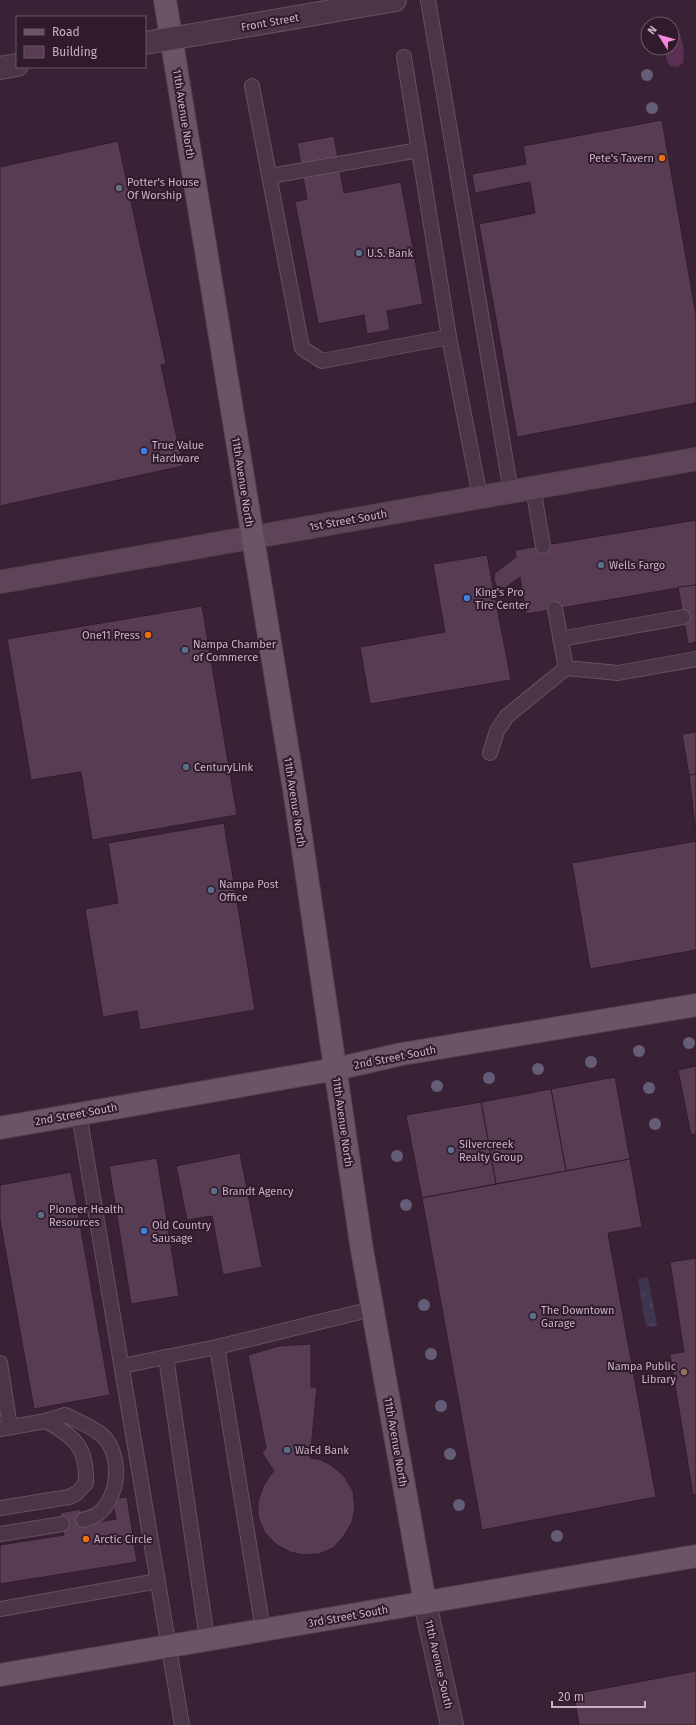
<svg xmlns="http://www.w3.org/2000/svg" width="696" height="1725" viewBox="0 0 696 1725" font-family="'Fira Sans',sans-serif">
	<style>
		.grass { fill: url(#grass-tufts) }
		.water { fill: #5b3153 }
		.building { fill: #583c53; stroke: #311d2d }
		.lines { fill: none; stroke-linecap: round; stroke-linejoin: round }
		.lane-casing { stroke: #655161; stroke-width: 16 }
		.street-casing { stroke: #655161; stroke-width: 24 }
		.secondary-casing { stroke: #543f4f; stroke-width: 24 }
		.primary-casing { stroke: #543f4f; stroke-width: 24 }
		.lane { stroke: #4b3647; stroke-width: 14 }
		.street { stroke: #4b3647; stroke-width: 22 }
		.secondary { stroke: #5e4458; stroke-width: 22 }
		.primary { stroke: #6b5466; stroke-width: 22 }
		.street-bridge-casing { stroke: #655161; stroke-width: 24; stroke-linecap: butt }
		.street-bridge { stroke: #4b3647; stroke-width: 22 }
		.tree { fill: #645d77 }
		.food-dot { fill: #e8710a; stroke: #2f1b2b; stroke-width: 1.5 }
		.worship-dot { fill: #6b7280; stroke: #2f1b2b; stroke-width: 1.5 }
		.service-dot { fill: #5c6f8a; stroke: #2f1b2b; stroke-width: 1.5 }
		.shop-dot { fill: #3f7fe0; stroke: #2f1b2b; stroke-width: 1.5 }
		.education-dot { fill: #8d6e63; stroke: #2f1b2b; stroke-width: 1.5 }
		.labels { text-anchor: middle; stroke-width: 4; stroke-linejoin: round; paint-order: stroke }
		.street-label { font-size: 11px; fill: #c7b1c2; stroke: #2f1b2b }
		.poi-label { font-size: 11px; fill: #c7b1c2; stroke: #2f1b2b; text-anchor: start }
	</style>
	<defs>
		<pattern id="grass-tufts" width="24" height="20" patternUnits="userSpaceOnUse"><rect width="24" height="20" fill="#40354f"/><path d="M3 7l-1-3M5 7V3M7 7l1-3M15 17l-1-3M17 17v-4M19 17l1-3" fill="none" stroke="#5a5067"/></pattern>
	</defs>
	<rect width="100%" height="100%" fill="#3a2236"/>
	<polygon class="grass" points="648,1277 657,1325 646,1327 638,1279"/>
	<path class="water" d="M 672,28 L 676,28 C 683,37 685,52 683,63 L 677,67 L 670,66 L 667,61 L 665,48 L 672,48 Z"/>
	<g class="building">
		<polygon points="662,120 696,315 696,403 517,437 479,224 535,213 530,182 475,193 472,174 526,164 523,146"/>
		<polygon points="334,136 344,193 401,182 423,304 387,311 390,330 367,334 364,315 318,324 295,202 307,199 297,143"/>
		<polygon points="118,141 166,364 161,365 183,466 0,506 0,167"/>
		<polygon points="696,520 696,585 526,614 520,577 505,588 496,586 494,579 495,573 516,557 515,550"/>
		<polygon points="487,555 511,680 370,704 360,647 445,632 433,564"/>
		<polygon points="696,585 696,642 688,644 678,587"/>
		<polygon points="202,606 237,815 92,840 81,772 31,780 7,639"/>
		<polygon points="696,732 696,774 689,775 682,734"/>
		<polygon points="696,774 696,834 689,775"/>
		<polygon points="224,823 255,1010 140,1030 137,1011 103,1017 85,909 118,903 108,843"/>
		<polygon points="696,841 696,950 590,969 572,863"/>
		<polygon points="696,1066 696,1134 691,1135 678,1070"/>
		<polygon points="615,1077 630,1159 566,1171 551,1089"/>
		<polygon points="551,1089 566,1171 496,1184 481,1102"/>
		<polygon points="481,1102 496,1184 422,1198 406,1115"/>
		<polygon points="240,1153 262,1267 223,1275 212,1216 187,1220 176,1166"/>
		<polygon points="157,1158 179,1296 131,1304 109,1166"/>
		<polygon points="630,1159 642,1227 608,1233 656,1497 482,1530 422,1198"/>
		<polygon points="71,1172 110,1395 34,1409 0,1220 0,1185"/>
		<polygon points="696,1258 696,1495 693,1495 670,1354 684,1352 670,1262"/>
		<polygon points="311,1344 311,1387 317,1387 310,1458 319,1459 331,1465 344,1476 353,1491 355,1508 352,1522 344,1536 333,1548 319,1554 303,1555 290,1552 277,1545 265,1533 258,1517 258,1502 263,1487 269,1477 274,1471 262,1453 266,1448 248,1355 279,1346"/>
		<polygon points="127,1497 137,1562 0,1584 0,1545 64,1535 60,1513 81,1509 84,1525 116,1519 112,1499"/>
		<polygon points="696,1671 696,1725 579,1725 574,1694"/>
	</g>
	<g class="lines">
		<defs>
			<g id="lane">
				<polyline points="428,0 511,492"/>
				<polyline points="404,57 449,337 480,497"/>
				<polyline points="252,86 302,348 322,361 449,337"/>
				<polyline points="270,176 419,150"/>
				<polyline points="533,488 543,546"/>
				<polyline points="555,609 566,668 618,673 696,659"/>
				<polyline points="560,639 683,617"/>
				<polyline points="490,753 497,731 507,716 566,668"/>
				<polyline points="79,1114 182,1725"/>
				<polyline points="217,1347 263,1630"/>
				<polyline points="0,1363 10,1427"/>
				<polyline points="122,1366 166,1357"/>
				<path d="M 0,1429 L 46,1421 L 65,1415 C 77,1421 92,1426 103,1436 C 123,1456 119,1497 98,1514 C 94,1517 88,1518 83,1520"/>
				<path d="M 0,1508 L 69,1497 L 77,1493 L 86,1483 C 87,1447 76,1438 46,1421"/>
				<polyline points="0,1534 62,1524"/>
				<polyline points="0,1609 158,1581"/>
				<polyline points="207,1639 166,1357 217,1347 372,1309"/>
			</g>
			<g id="street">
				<polyline points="222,30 395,0"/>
				<polyline points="0,68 17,65"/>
				<polyline points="425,1603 452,1725"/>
			</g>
			<polyline id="secondary" points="0,582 696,459"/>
			<g id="primary">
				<polyline points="165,0 294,789 362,1250 425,1603"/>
				<polyline points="0,1128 336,1069 402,1054 696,1005"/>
				<polyline points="0,1675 696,1556"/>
			</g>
		</defs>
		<use href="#lane" class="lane-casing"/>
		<use href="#street" class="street-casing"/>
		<use href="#secondary" class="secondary-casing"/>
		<use href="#primary" class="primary-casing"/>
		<use href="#lane" class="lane"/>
		<use href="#street" class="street"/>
		<use href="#secondary" class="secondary"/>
		<use href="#primary" class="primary"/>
		<defs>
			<polyline id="street-bridge" points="145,43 222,30"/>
		</defs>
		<use href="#street-bridge" class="street-bridge-casing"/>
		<use href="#street-bridge" class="street-bridge"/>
	</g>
	<g class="tree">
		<circle cx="647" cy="75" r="6"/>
		<circle cx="652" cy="108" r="6"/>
		<circle cx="689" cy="1043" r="6"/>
		<circle cx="639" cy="1051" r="6"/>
		<circle cx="591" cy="1062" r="6"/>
		<circle cx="538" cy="1069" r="6"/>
		<circle cx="489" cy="1078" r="6"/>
		<circle cx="437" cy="1086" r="6"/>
		<circle cx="649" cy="1088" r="6"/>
		<circle cx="655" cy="1124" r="6"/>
		<circle cx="397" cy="1156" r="6"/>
		<circle cx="406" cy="1205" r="6"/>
		<circle cx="424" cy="1305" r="6"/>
		<circle cx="431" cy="1354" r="6"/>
		<circle cx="441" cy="1406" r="6"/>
		<circle cx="450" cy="1454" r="6"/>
		<circle cx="459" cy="1505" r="6"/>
		<circle cx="557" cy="1536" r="6"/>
	</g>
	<g class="food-dot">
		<circle cx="662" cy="158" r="4"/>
		<circle cx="148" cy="635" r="4"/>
		<circle cx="86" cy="1539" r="4"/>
	</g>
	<circle class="worship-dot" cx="119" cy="188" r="4"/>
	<g class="service-dot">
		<circle cx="359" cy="253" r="4"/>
		<circle cx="601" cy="565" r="4"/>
		<circle cx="185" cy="650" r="4"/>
		<circle cx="186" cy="767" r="4"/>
		<circle cx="211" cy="890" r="4"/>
		<circle cx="451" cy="1150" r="4"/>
		<circle cx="214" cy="1191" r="4"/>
		<circle cx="41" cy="1215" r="4"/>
		<circle cx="533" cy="1316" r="4"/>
		<circle cx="287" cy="1450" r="4"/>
	</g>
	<g class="shop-dot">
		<circle cx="144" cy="451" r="4"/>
		<circle cx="467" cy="598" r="4"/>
		<circle cx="144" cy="1231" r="4"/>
	</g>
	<circle class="education-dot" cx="684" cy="1372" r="4"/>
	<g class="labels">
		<g class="street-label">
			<text transform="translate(270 22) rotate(-10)" y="4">Front Street</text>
			<text transform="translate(184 114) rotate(81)" y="4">11th Avenue North</text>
			<text transform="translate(243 482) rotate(81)" y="4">11th Avenue North</text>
			<text transform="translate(348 520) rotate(-10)" y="4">1st Street South</text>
			<text transform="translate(295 802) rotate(81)" y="4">11th Avenue North</text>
			<text transform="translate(395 1057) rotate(-11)" y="4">2nd Street South</text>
			<text transform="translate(76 1114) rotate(-10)" y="4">2nd Street South</text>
			<text transform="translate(343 1122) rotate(82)" y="4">11th Avenue North</text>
			<text transform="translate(396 1442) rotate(80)" y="4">11th Avenue North</text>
			<text transform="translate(348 1616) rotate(-10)" y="4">3rd Street South</text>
			<text transform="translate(439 1664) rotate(77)" y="4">11th Avenue South</text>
		</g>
		<g class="poi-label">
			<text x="654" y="162" text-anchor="end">Pete's Tavern</text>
			<text x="127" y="186">Potter's House<tspan x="127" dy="13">Of Worship</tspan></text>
			<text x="367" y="257">U.S. Bank</text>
			<text x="152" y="449">True Value<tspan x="152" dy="13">Hardware</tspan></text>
			<text x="609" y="569">Wells Fargo</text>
			<text x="475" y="596">King's Pro<tspan x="475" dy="13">Tire Center</tspan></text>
			<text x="140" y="639" text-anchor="end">One11 Press</text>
			<text x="193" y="648">Nampa Chamber<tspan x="193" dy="13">of Commerce</tspan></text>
			<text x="194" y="771">CenturyLink</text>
			<text x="219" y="888">Nampa Post<tspan x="219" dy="13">Office</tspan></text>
			<text x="459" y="1148">Silvercreek<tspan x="459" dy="13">Realty Group</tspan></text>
			<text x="222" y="1195">Brandt Agency</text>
			<text x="49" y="1213">Pioneer Health<tspan x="49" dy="13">Resources</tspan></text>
			<text x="152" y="1229">Old Country<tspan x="152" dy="13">Sausage</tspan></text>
			<text x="541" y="1314">The Downtown<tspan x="541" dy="13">Garage</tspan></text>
			<text x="676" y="1370" text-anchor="end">Nampa Public<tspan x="676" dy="13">Library</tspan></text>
			<text x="295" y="1454">WaFd Bank</text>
			<text x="94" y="1543">Arctic Circle</text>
		</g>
	</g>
	<rect x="16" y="16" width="130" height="52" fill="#2f1b2b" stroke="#6c5767"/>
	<rect x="24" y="29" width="20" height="6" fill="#6b5466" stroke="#6c5767"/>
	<text x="52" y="36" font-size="12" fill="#c7b1c2">Road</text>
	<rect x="24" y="46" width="20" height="12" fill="#583c53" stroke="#6c5767"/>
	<text x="52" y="56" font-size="12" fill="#c7b1c2">Building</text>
	<g transform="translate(660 36) rotate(307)"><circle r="19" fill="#2f1b2b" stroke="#6c5767"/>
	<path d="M0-3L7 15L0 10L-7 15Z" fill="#f687dd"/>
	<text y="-6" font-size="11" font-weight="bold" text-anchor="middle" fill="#c7b1c2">N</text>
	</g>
	<path d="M552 1701v6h93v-6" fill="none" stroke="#c7b1c2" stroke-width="2"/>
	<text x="558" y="1701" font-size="12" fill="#c7b1c2" stroke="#2f1b2b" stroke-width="3" paint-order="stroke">20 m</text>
</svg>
